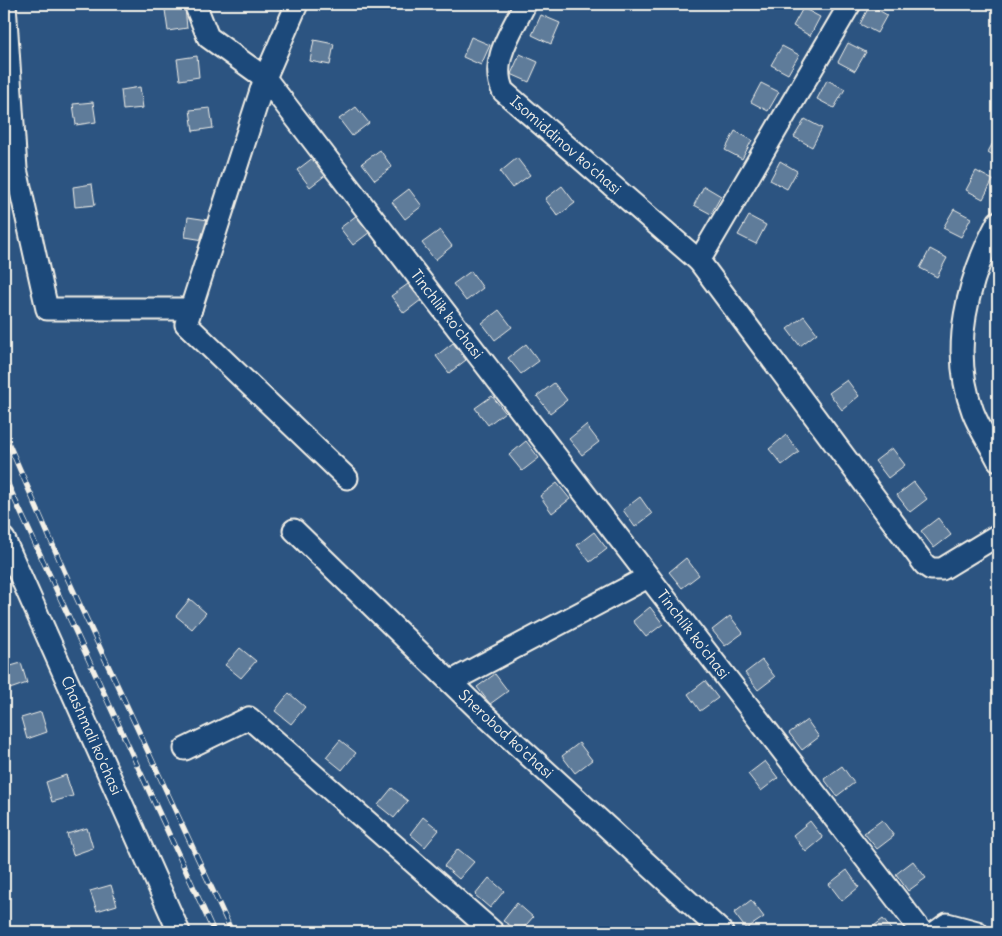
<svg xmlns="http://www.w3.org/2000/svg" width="1002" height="936" viewBox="0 0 1002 936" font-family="Delius,sans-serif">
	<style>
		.building { fill: #5e7b9a; stroke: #f4f1e8 }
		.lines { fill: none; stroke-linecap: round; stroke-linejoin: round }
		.street-casing { stroke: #f4f1e8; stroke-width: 25 }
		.street { stroke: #1f4a7a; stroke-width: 21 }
		.rail-casing { stroke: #f4f1e8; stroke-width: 5.5 }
		.rail { stroke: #1f4a7a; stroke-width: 4; stroke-dasharray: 11; stroke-linecap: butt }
		.labels { text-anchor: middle; stroke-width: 4; stroke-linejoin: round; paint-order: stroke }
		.street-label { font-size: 15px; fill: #f4f1e8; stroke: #1f4a7a }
	</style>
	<rect width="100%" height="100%" fill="#2c5481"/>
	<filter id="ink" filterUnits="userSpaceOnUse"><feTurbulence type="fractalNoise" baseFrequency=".02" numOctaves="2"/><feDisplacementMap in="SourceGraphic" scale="10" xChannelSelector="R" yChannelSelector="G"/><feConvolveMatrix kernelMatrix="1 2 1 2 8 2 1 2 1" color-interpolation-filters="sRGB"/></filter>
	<g filter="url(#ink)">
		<g class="building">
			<polygon points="870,5 887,15 877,33 860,24"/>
			<polygon points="185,7 187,28 168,31 165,10"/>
			<polygon points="803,8 820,17 810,36 793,26"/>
			<polygon points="541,15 560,23 551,44 532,35"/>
			<polygon points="471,37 490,45 481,65 463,57"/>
			<polygon points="314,40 334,44 330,65 310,61"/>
			<polygon points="848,43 866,52 855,71 838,62"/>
			<polygon points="782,46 799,55 788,74 771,65"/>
			<polygon points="520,54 538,62 529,82 511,74"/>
			<polygon points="197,56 199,77 180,80 177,59"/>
			<polygon points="827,80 845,89 834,108 817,99"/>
			<polygon points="761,83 779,92 768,111 751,102"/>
			<polygon points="140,87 143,108 123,110 121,90"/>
			<polygon points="93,102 96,122 76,125 73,104"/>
			<polygon points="356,107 369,123 352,136 339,119"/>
			<polygon points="210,108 213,128 193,131 190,110"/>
			<polygon points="805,119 822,128 812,147 794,137"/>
			<polygon points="735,131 752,140 742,159 725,150"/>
			<polygon points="998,133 998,158 988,152"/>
			<polygon points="380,150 392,167 375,180 362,163"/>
			<polygon points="314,157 327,174 310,187 297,170"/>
			<polygon points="517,158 530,175 512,188 500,172"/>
			<polygon points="780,161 797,171 787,189 770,180"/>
			<polygon points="976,171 993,180 983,199 966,190"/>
			<polygon points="92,184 95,205 75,207 73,187"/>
			<polygon points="562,186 575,203 558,216 545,199"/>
			<polygon points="704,186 721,196 711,214 694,205"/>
			<polygon points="409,189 422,206 405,219 392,202"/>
			<polygon points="954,209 971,218 961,237 943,228"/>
			<polygon points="357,215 370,232 353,245 340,228"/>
			<polygon points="749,216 766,225 756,244 738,235"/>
			<polygon points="188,217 208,220 204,240 185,237"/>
			<polygon points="440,230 452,246 435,260 422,243"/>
			<polygon points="930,249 947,258 937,277 920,268"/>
			<polygon points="471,271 483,288 466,301 453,284"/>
			<polygon points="996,281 998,282 998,303 993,302"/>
			<polygon points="408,284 421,300 404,313 391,296"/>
			<polygon points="499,310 512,327 495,340 482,323"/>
			<polygon points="804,316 817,333 800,346 787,329"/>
			<polygon points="453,343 466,360 449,373 436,356"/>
			<polygon points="526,344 539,361 521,374 508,358"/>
			<polygon points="847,380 859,396 842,410 829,393"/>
			<polygon points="554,383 567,400 550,413 537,396"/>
			<polygon points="492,396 505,412 488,425 475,408"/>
			<polygon points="586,425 599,442 582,455 569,439"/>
			<polygon points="786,435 799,452 782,465 769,449"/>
			<polygon points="526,441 539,458 522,471 509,455"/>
			<polygon points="892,448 905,465 888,478 875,461"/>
			<polygon points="914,482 927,499 910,512 897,495"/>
			<polygon points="557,483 570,499 552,513 540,496"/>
			<polygon points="640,497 652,514 635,527 623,510"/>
			<polygon points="938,518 951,535 934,548 921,531"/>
			<polygon points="594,532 607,549 590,562 577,545"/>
			<polygon points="686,558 699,575 682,588 669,572"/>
			<polygon points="190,599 206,613 192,629 176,616"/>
			<polygon points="650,607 663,624 646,637 633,621"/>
			<polygon points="730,616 743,633 725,646 712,630"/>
			<polygon points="4,619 9,638 4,640"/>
			<polygon points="240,648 256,661 241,678 225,665"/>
			<polygon points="762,660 775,677 758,690 745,673"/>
			<polygon points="21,663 27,683 7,690 4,668"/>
			<polygon points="495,674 508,691 490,704 477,687"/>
			<polygon points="705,681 718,698 700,711 688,694"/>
			<polygon points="289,693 305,707 291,724 275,711"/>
			<polygon points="41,712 47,732 27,739 21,718"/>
			<polygon points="807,720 819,737 802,750 789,733"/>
			<polygon points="340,740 356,753 342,770 326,757"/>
			<polygon points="579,743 592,760 575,773 562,756"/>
			<polygon points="765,761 778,778 761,791 748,774"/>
			<polygon points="842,766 854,783 837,796 824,779"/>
			<polygon points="66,775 73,796 52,802 46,782"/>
			<polygon points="392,788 408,801 394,818 378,805"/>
			<polygon points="423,817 439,830 425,847 410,834"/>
			<polygon points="882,820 894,836 877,849 864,833"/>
			<polygon points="810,821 823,838 806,852 793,835"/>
			<polygon points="87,828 93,848 73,855 67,834"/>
			<polygon points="458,849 474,862 459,879 444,866"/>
			<polygon points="913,861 926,878 908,891 896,874"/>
			<polygon points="847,870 859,887 842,901 829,884"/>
			<polygon points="489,878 504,891 490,908 475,895"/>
			<polygon points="111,885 117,905 97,911 90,891"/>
			<polygon points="751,900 764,917 746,929 734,913"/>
			<polygon points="517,903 533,917 520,932 503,921"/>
			<polygon points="883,919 893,932 866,932"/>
		</g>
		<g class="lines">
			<defs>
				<g id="street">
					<polyline points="5,4 16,169 47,309 191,309"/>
					<polyline points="195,4 208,37 265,78 297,4"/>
					<path id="s1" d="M 525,4 C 512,31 489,61 503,91 L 699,261"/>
					<polyline points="850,4 699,261 925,565 931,569 942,569 998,535"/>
					<path id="s2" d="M 265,78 L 922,932"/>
					<polyline points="265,78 186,324 347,478"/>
					<path d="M 998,222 C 968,279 949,349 973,412 C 979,428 990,444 998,460"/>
					<path id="s3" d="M 294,530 L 478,709 L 722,932"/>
					<path id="s4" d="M 4,539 L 179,932"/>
					<polyline points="450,682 648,577"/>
					<polyline points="185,749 249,718 493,932"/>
					<polyline points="936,932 947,924 977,932"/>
				</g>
			</defs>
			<use href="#street" class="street-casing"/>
			<use href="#street" class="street"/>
			<defs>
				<g id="rail">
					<polyline points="4,433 66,575 232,932"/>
					<polyline points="4,476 214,932"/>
				</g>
			</defs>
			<use href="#rail" class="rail-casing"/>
			<use href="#rail" class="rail"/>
		</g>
	</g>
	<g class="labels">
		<g class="street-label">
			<text dy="5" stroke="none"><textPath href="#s1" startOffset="176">Isomiddinov ko'chasi</textPath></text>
			<text dy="5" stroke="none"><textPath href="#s2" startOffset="298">Tinchlik ko'chasi</textPath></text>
			<text dy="5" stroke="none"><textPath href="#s2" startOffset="702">Tinchlik ko'chasi</textPath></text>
			<text dy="5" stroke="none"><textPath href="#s3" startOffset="294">Sherobod ko'chasi</textPath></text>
			<text dy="5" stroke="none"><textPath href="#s4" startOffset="215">Chashmali ko'chasi</textPath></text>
		</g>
	</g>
	<rect width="1002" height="936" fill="none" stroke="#1f4a7a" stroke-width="20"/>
	<rect x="10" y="10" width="982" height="916" fill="none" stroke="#f4f1e8" stroke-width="2" filter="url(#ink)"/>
</svg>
